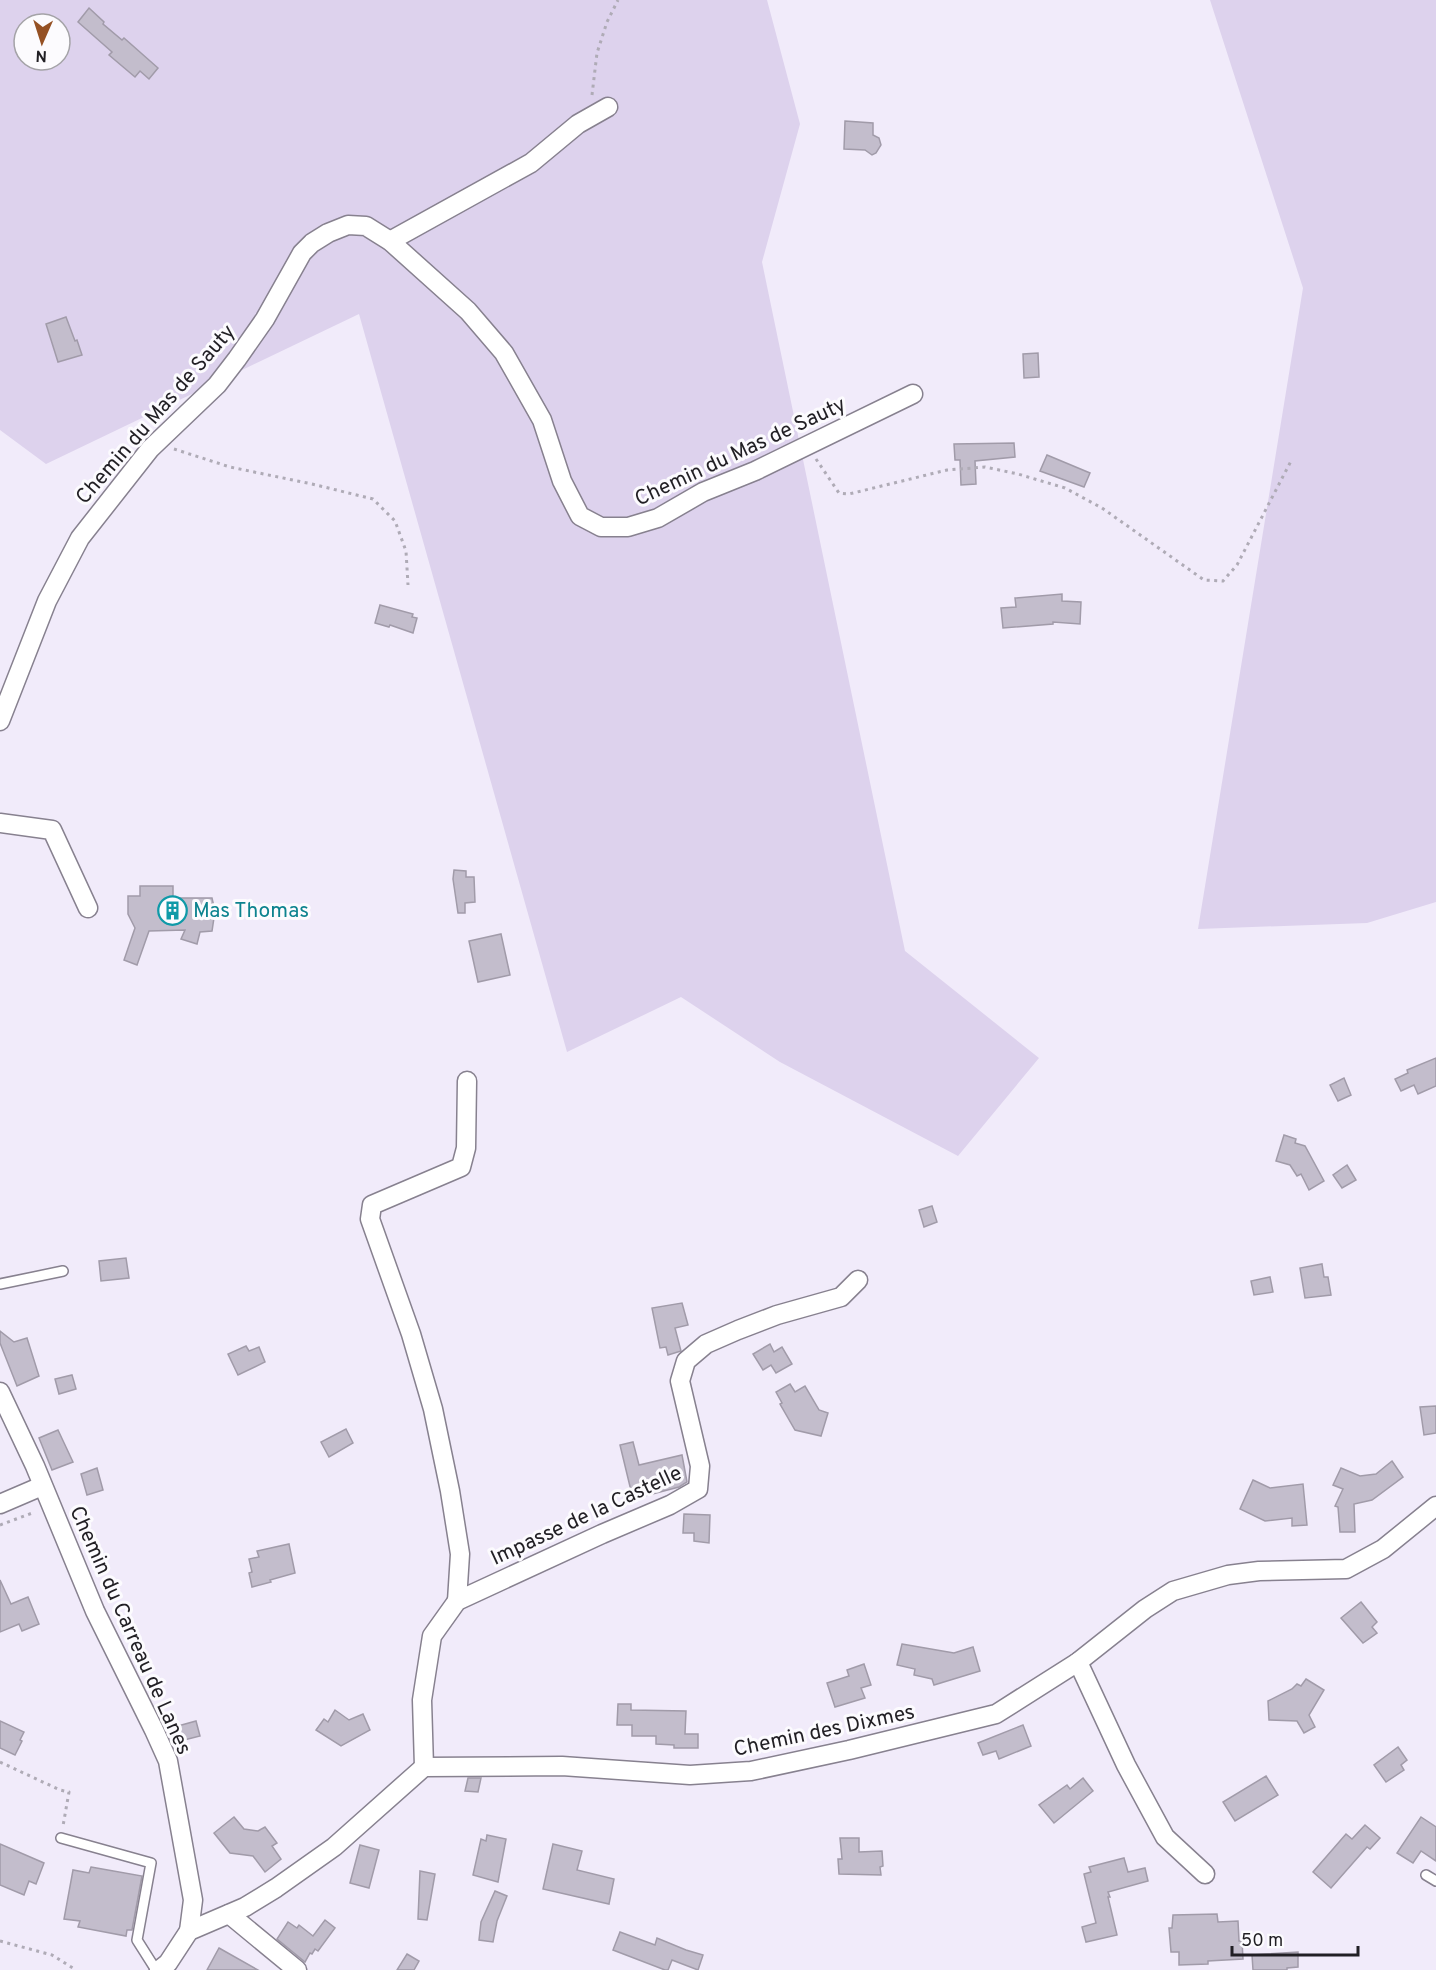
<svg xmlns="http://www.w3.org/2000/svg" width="1436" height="1970" viewBox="0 0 1436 1970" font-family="Overpass,sans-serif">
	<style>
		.green { fill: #ddd2ed; fill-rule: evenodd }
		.building { fill: #c3bdcc; stroke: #a19ba9; stroke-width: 1.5 }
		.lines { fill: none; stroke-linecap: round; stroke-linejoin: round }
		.service-casing { stroke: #87818f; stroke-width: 12 }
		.minor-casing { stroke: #87818f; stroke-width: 21 }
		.path { stroke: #afabb6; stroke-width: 3; stroke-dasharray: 3 4.5; stroke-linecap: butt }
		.service { stroke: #fff; stroke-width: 9 }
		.minor { stroke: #fff; stroke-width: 18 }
		.labels { text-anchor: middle; stroke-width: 6; stroke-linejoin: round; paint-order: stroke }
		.street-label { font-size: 21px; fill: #211f24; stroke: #fcfbfe }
		.culture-label { font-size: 21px; fill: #0d838f; stroke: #fcfbfe; text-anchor: start }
	</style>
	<rect width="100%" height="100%" fill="#f1ebfa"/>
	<g class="green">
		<path d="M 0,0 L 767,0 L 800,124 L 762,262 L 905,951 L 1039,1058 L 958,1156 L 780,1062 L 681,997 L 567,1052 L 359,314 L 46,464 L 0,430 ZM 24,24 L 60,24 L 60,60 L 24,60 Z"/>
		<polygon points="1210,0 1436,0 1436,902 1367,923 1198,929 1303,288"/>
	</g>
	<g class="building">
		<polygon points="89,8 104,22 103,24 122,40 124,38 158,68 149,79 140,71 135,77 109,55 112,52 78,22"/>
		<polygon points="845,121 873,123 873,135 879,138 881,145 876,153 872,155 865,150 844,149"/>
		<polygon points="66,317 75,341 77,340 82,355 58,362 46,324"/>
		<polygon points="1038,353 1039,377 1024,378 1023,354"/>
		<polygon points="1014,443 1015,457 975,461 976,484 961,485 960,460 955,460 954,444"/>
		<polygon points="1047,455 1090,473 1084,487 1040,471"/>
		<polygon points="1062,594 1062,601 1081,602 1080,624 1053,622 1053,624 1003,628 1001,608 1016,607 1015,598"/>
		<polygon points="380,605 413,614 412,617 417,618 413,633 390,625 389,627 375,623"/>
		<polygon points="454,870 466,871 466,877 474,877 475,902 465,903 465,913 458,913 453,879"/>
		<polygon points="140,886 173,886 173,898 212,898 215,911 212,931 200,932 197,944 181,939 185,930 149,931 137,965 124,960 135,928 128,914 128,896 140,896"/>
		<polygon points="501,934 510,975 478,982 469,941"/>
		<polygon points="1436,1058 1436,1086 1418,1094 1414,1085 1401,1091 1395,1079 1408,1073 1407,1070"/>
		<polygon points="1344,1078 1351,1095 1338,1101 1330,1085"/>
		<polygon points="1284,1135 1296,1139 1295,1143 1305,1146 1324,1181 1309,1190 1301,1174 1297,1176 1290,1165 1276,1161"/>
		<polygon points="1347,1165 1356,1180 1342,1188 1333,1175"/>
		<polygon points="932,1206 937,1222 924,1227 919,1210"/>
		<polygon points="126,1258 129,1278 101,1281 99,1261"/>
		<polygon points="1322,1264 1324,1277 1328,1277 1331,1295 1305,1298 1300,1268"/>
		<polygon points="1270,1277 1273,1292 1254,1295 1251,1281"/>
		<polygon points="682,1303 688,1325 675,1328 681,1351 668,1355 666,1347 660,1348 652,1308"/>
		<polygon points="0,1331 14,1342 27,1338 39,1376 17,1386 0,1343"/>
		<polygon points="770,1344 774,1352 782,1347 792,1364 776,1373 771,1365 763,1370 753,1354"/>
		<polygon points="246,1346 249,1351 259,1347 265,1362 238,1375 228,1354"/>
		<polygon points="72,1375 76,1389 59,1394 55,1379"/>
		<polygon points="790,1384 795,1392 805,1386 819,1410 828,1413 821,1436 795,1430 780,1404 782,1403 776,1392"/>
		<polygon points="1436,1406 1436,1433 1424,1435 1420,1407"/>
		<polygon points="346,1429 353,1443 329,1457 321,1442"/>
		<polygon points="58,1430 73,1462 52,1470 39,1438"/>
		<polygon points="633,1442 639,1465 682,1455 687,1482 679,1487 633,1499 620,1445"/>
		<polygon points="1392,1461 1403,1477 1372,1500 1354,1504 1355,1532 1340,1532 1338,1507 1335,1506 1343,1489 1333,1485 1341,1468 1360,1476 1376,1474"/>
		<polygon points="97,1468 103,1490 87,1495 81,1474"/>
		<polygon points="1253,1480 1270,1488 1303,1484 1307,1525 1292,1526 1292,1518 1265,1521 1240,1509"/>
		<polygon points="684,1514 710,1515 709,1543 694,1541 694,1533 683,1533"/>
		<polygon points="289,1544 295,1573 270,1580 271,1582 252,1587 249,1573 252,1572 249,1559 259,1557 257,1551"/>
		<polygon points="0,1580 11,1604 28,1597 39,1624 22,1631 19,1624 0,1632"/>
		<polygon points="1361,1602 1377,1622 1372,1627 1377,1633 1363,1643 1341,1618"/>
		<polygon points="902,1644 954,1653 973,1647 980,1671 934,1685 932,1679 914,1675 915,1669 897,1665"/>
		<polygon points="864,1664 871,1685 861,1688 865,1698 835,1707 827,1683 849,1676 847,1670"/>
		<polygon points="1306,1679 1324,1690 1309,1715 1315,1727 1304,1733 1297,1721 1269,1720 1268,1701 1292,1689 1297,1684 1301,1686"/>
		<polygon points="618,1704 631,1704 631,1710 686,1711 685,1734 698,1734 698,1748 674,1748 674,1745 656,1744 656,1736 632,1736 632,1725 617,1725"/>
		<polygon points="335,1710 349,1720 363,1714 370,1730 341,1746 316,1730 324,1719 328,1722"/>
		<polygon points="0,1721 24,1732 20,1740 22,1741 15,1755 0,1748"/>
		<polygon points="196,1721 200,1736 172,1743 167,1729"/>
		<polygon points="1023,1725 1031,1746 999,1759 996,1751 983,1755 978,1743"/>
		<polygon points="1398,1747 1407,1760 1401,1765 1404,1770 1386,1782 1374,1765"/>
		<polygon points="1266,1776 1278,1795 1235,1821 1223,1802"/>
		<polygon points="468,1778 481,1778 478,1792 465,1791"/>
		<polygon points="1083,1778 1093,1791 1054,1823 1039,1805 1067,1785 1070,1789"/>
		<polygon points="234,1817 244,1829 258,1831 265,1827 277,1843 272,1846 281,1859 265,1872 253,1856 230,1853 214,1833"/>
		<polygon points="1421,1817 1436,1827 1436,1861 1421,1851 1413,1863 1397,1853"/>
		<polygon points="1365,1825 1380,1838 1370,1849 1367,1847 1331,1888 1313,1872 1346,1834 1352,1839"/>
		<polygon points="487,1835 506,1839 498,1882 473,1875 481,1839 486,1841"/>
		<polygon points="840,1838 859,1838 859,1852 882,1851 883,1866 880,1867 881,1875 839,1874 838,1859 842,1859"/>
		<polygon points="0,1844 44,1863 36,1884 29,1881 24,1895 0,1885"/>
		<polygon points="553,1844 582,1851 577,1870 614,1879 609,1904 543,1889"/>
		<polygon points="360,1845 379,1850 369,1888 350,1883"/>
		<polygon points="1124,1858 1128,1872 1145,1868 1148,1881 1108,1892 1110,1897 1108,1897 1117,1935 1086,1942 1082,1927 1096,1923 1084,1874 1091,1872 1089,1867"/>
		<polygon points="91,1867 142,1876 132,1930 127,1930 126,1936 78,1927 80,1921 64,1919 73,1870 89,1873"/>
		<polygon points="420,1871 435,1874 427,1920 418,1919"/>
		<polygon points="495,1891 507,1896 497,1921 493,1942 479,1940 481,1922"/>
		<polygon points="1217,1914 1218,1922 1238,1921 1239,1941 1242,1941 1243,1959 1208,1961 1208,1964 1179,1965 1179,1952 1171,1952 1169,1928 1172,1928 1173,1915"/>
		<polygon points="325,1920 335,1928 318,1951 315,1949 312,1954 310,1953 305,1962 277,1939 288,1922 297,1928 299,1925 313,1936"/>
		<polygon points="620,1932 655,1945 657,1938 686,1950 703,1955 698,1970 672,1960 668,1970 665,1970 613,1950"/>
		<polygon points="219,1948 258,1970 207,1970"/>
		<polygon points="1298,1952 1298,1967 1287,1968 1287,1970 1253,1970 1252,1955"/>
		<polygon points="407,1954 419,1961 414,1970 397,1970"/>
	</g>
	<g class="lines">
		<defs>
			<g id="service">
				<polyline points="0,1284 63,1271"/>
				<polyline points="61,1838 151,1863 137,1940 156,1970"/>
				<polyline points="1426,1875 1436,1881"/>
			</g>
			<g id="minor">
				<polyline points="390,241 531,163 578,124 608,107"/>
				<polyline points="0,721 47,601 80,538 150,449 217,385 237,359 265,319 302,253 312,243 328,233 348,225 366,226 390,241 468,311 504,353 542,420 562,481 580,516 601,527 628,527 658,518 703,492 755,471 913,394"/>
				<polyline points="0,823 52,830 88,908"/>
				<polyline points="0,1392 35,1466 95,1611 154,1730 168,1761 193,1900 189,1931"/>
				<polyline points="0,1504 42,1486"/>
				<polyline points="457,1601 460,1554 450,1491 433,1409 411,1334 370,1219 372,1205 461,1167 466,1148 467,1081"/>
				<polyline points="1078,1662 1126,1765 1165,1837 1205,1874"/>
				<polyline points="424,1767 422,1700 432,1636 457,1601 602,1534 670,1505 698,1489 700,1466 680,1381 686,1361 706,1344 738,1330 777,1315 841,1297 858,1280"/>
				<polyline points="229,1914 297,1970"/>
				<polyline points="159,1970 168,1963 189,1931 245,1907 276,1888 334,1847 424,1767 562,1766 690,1775 751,1771 849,1750 996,1714 1078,1662 1145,1609 1173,1591 1228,1575 1259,1571 1346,1569 1383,1549 1436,1506"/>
			</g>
		</defs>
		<use href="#service" class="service-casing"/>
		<use href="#minor" class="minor-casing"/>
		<g class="path">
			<polyline points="592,95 597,53 607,22 618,0"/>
			<polyline points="174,449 230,467 312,484 373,499 395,521 406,551 408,585"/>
			<polyline points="816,459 839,493 849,494 947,470 985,467 1018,474 1065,488 1102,508 1204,580 1223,581 1237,565 1291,461"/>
			<polyline points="0,1525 35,1512"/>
			<polyline points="0,1762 60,1790 69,1792 63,1826"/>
			<polyline points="0,1941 52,1955 76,1970"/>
		</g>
		<use href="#service" class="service"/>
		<use href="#minor" class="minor"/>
	</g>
	<defs>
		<symbol id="building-ring" viewBox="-11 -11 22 22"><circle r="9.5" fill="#fcfbfe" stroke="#0f9aa8" stroke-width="1.5"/><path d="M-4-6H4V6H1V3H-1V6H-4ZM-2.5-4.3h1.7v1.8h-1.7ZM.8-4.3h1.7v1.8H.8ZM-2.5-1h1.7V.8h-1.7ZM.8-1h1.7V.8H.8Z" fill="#0f9aa8"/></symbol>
	</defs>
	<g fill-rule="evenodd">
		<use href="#building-ring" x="156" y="894" width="33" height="33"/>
	</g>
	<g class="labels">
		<g class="street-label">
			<text transform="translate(155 414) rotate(-49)" y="7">Chemin du Mas de Sauty</text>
			<text transform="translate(740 451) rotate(-25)" y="7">Chemin du Mas de Sauty</text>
			<text transform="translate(586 1515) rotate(-25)" y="7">Impasse de la Castelle</text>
			<text transform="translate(131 1630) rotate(66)" y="7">Chemin du Carreau de Lanes</text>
			<text transform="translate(824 1730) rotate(-12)" y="7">Chemin des Dixmes</text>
		</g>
		<g class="culture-label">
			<text x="193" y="917">Mas Thomas</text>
		</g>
	</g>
	<g transform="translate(42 42) rotate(183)"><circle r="28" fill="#fcfbfe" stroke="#a4a3a7" stroke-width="1.5"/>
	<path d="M0-4.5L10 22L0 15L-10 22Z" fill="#955124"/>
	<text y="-9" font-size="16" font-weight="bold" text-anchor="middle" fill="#211f24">N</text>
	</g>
	<path d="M1232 1946v9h126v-9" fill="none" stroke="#211f24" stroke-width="3"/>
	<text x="1241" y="1946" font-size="18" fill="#211f24" stroke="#fcfbfe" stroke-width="4.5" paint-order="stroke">50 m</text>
</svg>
